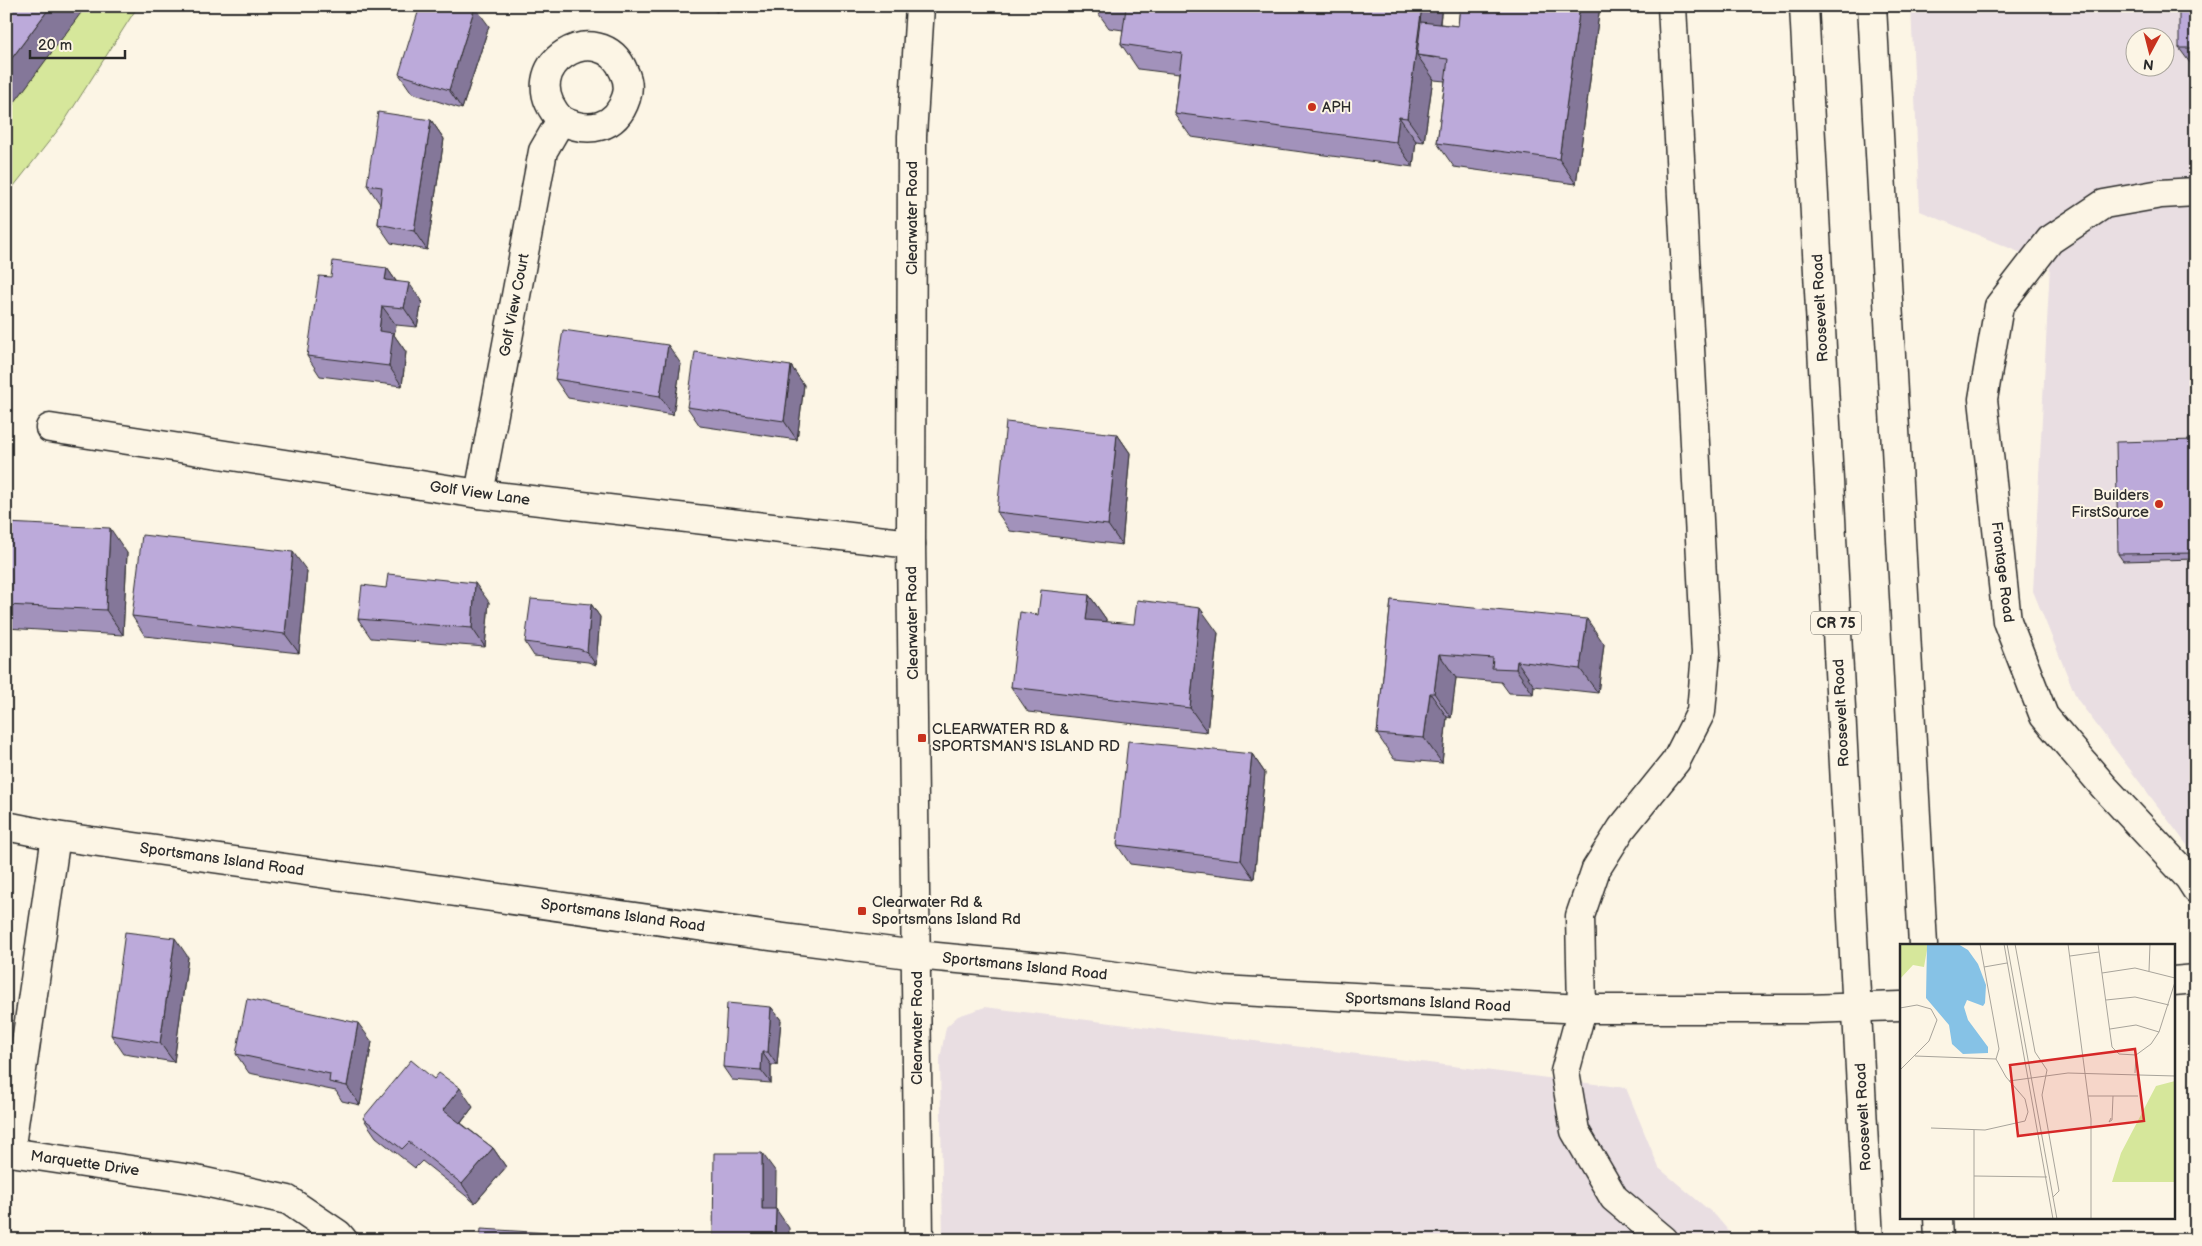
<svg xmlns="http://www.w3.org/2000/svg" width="2202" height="1246" viewBox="0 0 2202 1246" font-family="'Balsamiq Sans',sans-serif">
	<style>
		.built { fill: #e9dee2; fill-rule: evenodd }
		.green { fill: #d6e79b; stroke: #808963 }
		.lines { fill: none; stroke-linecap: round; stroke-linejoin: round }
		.minor-casing { stroke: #2b2b2b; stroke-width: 31 }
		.major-casing { stroke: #2b2b2b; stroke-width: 31 }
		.minor { stroke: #fcf5e5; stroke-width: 28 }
		.major { stroke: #fcf5e5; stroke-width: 28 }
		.wall { fill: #a292bb; stroke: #2b2b2b }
		.shaded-wall { fill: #847799; stroke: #2b2b2b }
		.building { fill: #bcaada; stroke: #2b2b2b }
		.poi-dot { fill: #c8321e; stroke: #fcf5e5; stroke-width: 2 }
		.labels { text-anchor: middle; stroke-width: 4; stroke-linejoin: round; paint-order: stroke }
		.shield { fill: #fcf5e5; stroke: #6a6863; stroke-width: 1 }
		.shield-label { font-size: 14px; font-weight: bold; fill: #2b2b2b }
		.poi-label { font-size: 15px; fill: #2b2b2b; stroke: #fcf5e5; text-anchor: start }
		.street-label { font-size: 15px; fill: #2b2b2b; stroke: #fcf5e5 }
		.inset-road { fill: none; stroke: #a8a49b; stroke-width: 1 }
		.view { fill: #d62828; fill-opacity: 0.15; stroke: #d62828; stroke-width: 2.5 }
		.inset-edge { fill: none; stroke: #2b2b2b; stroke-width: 2.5 }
	</style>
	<rect width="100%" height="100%" fill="#fcf5e5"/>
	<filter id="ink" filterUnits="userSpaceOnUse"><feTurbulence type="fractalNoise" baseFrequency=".02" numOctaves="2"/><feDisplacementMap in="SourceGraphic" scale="10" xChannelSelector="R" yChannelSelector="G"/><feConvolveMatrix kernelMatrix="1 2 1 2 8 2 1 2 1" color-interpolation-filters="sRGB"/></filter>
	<g filter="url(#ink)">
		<g class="built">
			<path d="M 1911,6 L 2196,6 L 2196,857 L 2077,699 L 2033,591 L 2050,265 L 1920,211 ZM 2134,38 L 2164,38 L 2164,68 L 2134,68 Z"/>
			<polygon points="985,1007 1626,1088 1659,1168 1716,1216 1736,1240 943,1240 940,1059 946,1027 958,1016"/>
		</g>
		<polygon class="green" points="6,6 138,6 62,125 6,196"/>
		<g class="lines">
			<defs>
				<g id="minor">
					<polyline points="2196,192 2161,194 2104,204 2050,240 1999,306 1983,399 2007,621 2044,716 2105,788 2189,878 2196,889"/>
					<polyline points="50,428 479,494 911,544"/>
					<path d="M 479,494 L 543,151 L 561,120 C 510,65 601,14 624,72 C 628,80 629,89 626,98 C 616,129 588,134 561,120"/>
					<polyline points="6,826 56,836 777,937 916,955 1063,969 1221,990 1582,1009 1807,1009 1901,1006"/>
					<polyline points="2173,981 2196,979"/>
					<polyline points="10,1152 191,1179 288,1200 338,1234 343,1240"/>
					<polyline points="10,1152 56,836"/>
					<polyline points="919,1240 911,544 912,136 920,6"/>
					<polyline points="1664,1240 1614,1198 1575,1131 1565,1072 1582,1009 1580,916 1596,869 1622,828 1676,761 1701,712 1706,653 1672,6"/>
				</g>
				<g id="major">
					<polyline points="1804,6 1869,1240"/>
					<polyline points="1872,6 1923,945"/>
					<polyline points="1938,1217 1939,1240"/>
				</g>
			</defs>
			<use href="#minor" class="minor-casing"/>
			<use href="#major" class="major-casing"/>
			<use href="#minor" class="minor"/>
			<use href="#major" class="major"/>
		</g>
		<g class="wall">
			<polygon points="705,6 719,6 717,12"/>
			<polygon points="1093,6 1442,6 1440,24 1458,26 1460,6 1600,6 1576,184 1454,167 1437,143 1445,81 1434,80 1433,78 1424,142 1416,141 1413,167 1191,137 1174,113 1179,74 1138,69 1121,44 1123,30 1109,28"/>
			<polygon points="2196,6 2196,67 2193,67 2179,48"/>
			<polygon points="489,26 462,109 412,93 399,74"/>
			<polygon points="431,120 444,139 427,250 391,243 378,224 380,204 367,185"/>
			<polygon points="387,268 396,281 422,302 417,327 396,325 394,335 406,352 402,386 320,376 307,356 331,277"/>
			<polygon points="681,364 673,415 568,398 555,379"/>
			<polygon points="791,366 804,385 797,440 700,426 687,407"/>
			<polygon points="1117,434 1130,453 1122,545 1010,531 997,512"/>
			<polygon points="2196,440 2196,559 2123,561 2118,554"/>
			<polygon points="6,523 127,553 123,635 6,628"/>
			<polygon points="307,571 299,653 145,636 132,616"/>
			<polygon points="386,588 489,602 485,647 371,638 358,619"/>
			<polygon points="1089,595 1106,619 1106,622 1218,633 1207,732 1028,712 1011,687 1038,615"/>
			<polygon points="1391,600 1604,644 1598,693 1534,686 1533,694 1509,693 1501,682 1456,678 1451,718 1447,717 1442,763 1394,759 1377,734"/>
			<polygon points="591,604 600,617 596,665 588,662 534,656 525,642"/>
			<polygon points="1252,754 1265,773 1254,879 1130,864 1117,845"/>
			<polygon points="188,957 174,1062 124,1054 111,1035"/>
			<polygon points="771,1007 781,1020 777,1065 771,1065 771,1083 732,1080 723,1067"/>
			<polygon points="372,1042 360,1105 342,1101 336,1091 249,1073 236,1054"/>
			<polygon points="434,1079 473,1107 461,1123 493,1148 506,1167 475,1203 422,1161 415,1168 376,1137 363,1118"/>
		</g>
		<g class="shaded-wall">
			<polygon points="51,6 86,6 6,114 6,66"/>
			<polygon points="713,6 719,6 717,12"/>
			<polygon points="1422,6 1442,6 1435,58 1417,55 1433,78 1424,142 1407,118"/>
			<polygon points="1580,6 1600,6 1576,184 1559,159"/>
			<polygon points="475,7 489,26 462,109 449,90"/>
			<polygon points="1399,117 1416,141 1413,167 1396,142"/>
			<polygon points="431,120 444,139 427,250 414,231"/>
			<polygon points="387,268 400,287 385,280"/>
			<polygon points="409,283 422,302 417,327 404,308"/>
			<polygon points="382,306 396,325 394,335 406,352 402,386 389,366 379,331"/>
			<polygon points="668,345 681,364 673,415 660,396"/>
			<polygon points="791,366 804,385 797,440 784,421"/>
			<polygon points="1117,434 1130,453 1122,545 1108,525"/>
			<polygon points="110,528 127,553 123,635 106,610"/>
			<polygon points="293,552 307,571 299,653 285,634"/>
			<polygon points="475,583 489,602 485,647 472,628"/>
			<polygon points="1089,595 1106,619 1103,645 1086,620"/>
			<polygon points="591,604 600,617 596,665 587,652"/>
			<polygon points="1200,608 1218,633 1207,732 1190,708"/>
			<polygon points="1587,619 1604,644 1598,693 1580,669"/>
			<polygon points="1439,654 1456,678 1451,718 1434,693"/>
			<polygon points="1517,661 1534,686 1533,694 1516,669"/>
			<polygon points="1430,693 1447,717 1442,763 1424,738"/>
			<polygon points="1252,754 1265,773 1254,879 1241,860"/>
			<polygon points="175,938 188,957 174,1062 160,1043"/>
			<polygon points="771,1007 781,1020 777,1065 768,1052"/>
			<polygon points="358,1023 372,1042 360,1105 347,1086"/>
			<polygon points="762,1052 771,1065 771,1083 761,1070"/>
			<polygon points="460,1088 473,1107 456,1129 443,1110"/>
			<polygon points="493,1148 506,1167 475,1203 462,1184"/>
			<polygon points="762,1153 776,1172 775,1228 762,1209"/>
			<polygon points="776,1209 789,1228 789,1240 775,1240"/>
			<polygon points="549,1233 553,1240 548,1240"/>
		</g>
		<g class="building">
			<polygon points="6,6 51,6 6,66"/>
			<polygon points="420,6 472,6 475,7 449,90 399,74"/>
			<polygon points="1112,6 1422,6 1407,118 1399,117 1396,142 1174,113 1182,53 1121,44 1126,8"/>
			<polygon points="1460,6 1580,6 1559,159 1437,143 1448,59 1417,55 1421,22 1458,26"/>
			<rect x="2179" y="6" width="17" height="42"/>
			<polygon points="378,112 431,120 414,231 378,224 382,187 367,185"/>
			<polygon points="333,261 387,268 385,280 409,283 404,308 382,306 379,331 393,333 389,366 307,356 319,276 331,277"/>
			<polygon points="563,330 668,345 660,396 555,379"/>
			<polygon points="695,352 791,366 784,421 687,407"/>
			<polygon points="1006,422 1117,434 1108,525 997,512"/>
			<polygon points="2196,440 2196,553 2118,554 2116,442"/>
			<polygon points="6,523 110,528 106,610 6,605"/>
			<polygon points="142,535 293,552 285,634 132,616"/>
			<polygon points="388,574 475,583 472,628 358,619 362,585 386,588"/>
			<polygon points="1041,590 1089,595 1086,620 1134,624 1137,600 1200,608 1190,708 1011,687 1020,612 1038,615"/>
			<polygon points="531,599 591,604 587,652 579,649 525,642"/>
			<polygon points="1391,600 1587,619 1580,669 1517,661 1516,669 1492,668 1493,658 1439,654 1434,693 1430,693 1424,738 1377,734"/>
			<polygon points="1128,741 1252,754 1241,860 1117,845"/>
			<polygon points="125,932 175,938 160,1043 111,1035"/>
			<polygon points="247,999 358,1023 347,1086 329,1082 330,1074 236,1054"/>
			<polygon points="727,1003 771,1007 768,1052 762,1052 761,1070 723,1067"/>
			<polygon points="411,1060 434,1079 439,1073 460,1088 443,1110 493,1148 462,1184 409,1142 402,1149 363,1118"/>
			<polygon points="714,1153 762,1153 762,1209 776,1209 775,1240 713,1240"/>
			<polygon points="481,1229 549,1233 548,1240 480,1240"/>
		</g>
	</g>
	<g class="poi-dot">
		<circle cx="1312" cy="107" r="5"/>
		<circle cx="2159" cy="504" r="5"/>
		<rect x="917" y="733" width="10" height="10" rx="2.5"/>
		<rect x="857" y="906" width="10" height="10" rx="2.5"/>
	</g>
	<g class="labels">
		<rect class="shield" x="1811" y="611.5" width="50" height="23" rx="4"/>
		<g class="shield-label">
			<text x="1836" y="628">CR 75</text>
		</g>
		<g class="poi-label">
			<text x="1322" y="112">APH</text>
			<text x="2149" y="500" text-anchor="end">Builders<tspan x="2149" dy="17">FirstSource</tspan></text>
			<text x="932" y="734">CLEARWATER RD &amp;<tspan x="932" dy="17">SPORTSMAN'S ISLAND RD</tspan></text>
			<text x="872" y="907">Clearwater Rd &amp;<tspan x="872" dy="17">Sportsmans Island Rd</tspan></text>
		</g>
		<g class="street-label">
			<text transform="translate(912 218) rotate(-90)" y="5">Clearwater Road</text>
			<text transform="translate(514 305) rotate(-79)" y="5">Golf View Court</text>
			<text transform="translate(1820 308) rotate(-93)" y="5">Roosevelt Road</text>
			<text transform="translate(480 493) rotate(8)" y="5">Golf View Lane</text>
			<text transform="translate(2003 572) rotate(83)" y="5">Frontage Road</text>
			<text transform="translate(912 623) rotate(-91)" y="5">Clearwater Road</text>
			<text transform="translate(1841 713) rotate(-93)" y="5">Roosevelt Road</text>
			<text transform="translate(222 859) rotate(8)" y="5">Sportsmans Island Road</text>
			<text transform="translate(623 915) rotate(8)" y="5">Sportsmans Island Road</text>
			<text transform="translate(1025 966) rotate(6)" y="5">Sportsmans Island Road</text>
			<text transform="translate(1428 1002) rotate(3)" y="5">Sportsmans Island Road</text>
			<text transform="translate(917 1028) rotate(-90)" y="5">Clearwater Road</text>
			<text transform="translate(1863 1117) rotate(-93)" y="5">Roosevelt Road</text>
			<text transform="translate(85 1163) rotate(8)" y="5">Marquette Drive</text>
		</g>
	</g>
	<g transform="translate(1900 944)">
		<rect width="275" height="275" fill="#fcf5e5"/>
		<path d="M 0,0 L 28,0 L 24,23 L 13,21 L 0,35 ZM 275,137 L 275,238 L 212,238 L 221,209 L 256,142 Z" fill="#d6e79b"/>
		<path d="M 27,0 L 58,0 L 68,6 L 78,20 L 86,41 L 85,59 L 83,62 L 67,56 L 64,63 L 68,76 L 88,103 L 88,109 L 63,110 L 52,100 L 49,81 L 26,54 Z" fill="#86c2e6"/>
		<path class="inset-road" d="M 80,0 L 99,105 L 96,115M 104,0 L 153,275M 107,0 L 157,275M 115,0 L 135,108 L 147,126 L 142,151 L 159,247 L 153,253M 168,0 L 191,175 L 191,275M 198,0 L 212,103 L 219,110 L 236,111M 170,12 L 199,8M 84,23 L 107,19M 249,27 L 250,0M 202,29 L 235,24 L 275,34M 206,56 L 235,53 L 269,61M 0,64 L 17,61 L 31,65 L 37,76 L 29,97 L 0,126M 210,85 L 236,81 L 259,88M 236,111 L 251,100 L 259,88 L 275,38M 15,112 L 96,115M 235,129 L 236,111M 109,137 L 168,129 L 275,132M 188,152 L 238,152M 211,174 L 209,178 L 212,176 L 213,152M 31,184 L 85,186 L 125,177 L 128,168 L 125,155 L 106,133 L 96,115M 74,232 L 147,233M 74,275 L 74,186"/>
		<path class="view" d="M 235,105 L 244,177 L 118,192 L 110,121 Z"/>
		<rect width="275" height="275" class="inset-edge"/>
	</g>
	<rect width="2202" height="1246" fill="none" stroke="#fcf5e5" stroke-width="25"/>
	<rect x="12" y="12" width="2177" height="1221" fill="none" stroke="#2b2b2b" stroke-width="2" filter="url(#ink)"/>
	<g transform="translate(2150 52) rotate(187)"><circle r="24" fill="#fcf5e5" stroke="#a8a49b"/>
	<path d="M0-4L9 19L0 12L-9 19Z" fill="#c8321e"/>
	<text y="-8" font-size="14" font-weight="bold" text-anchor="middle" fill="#2b2b2b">N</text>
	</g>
	<path d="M30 50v8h95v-8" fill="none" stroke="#2b2b2b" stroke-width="2.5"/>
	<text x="38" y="50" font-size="15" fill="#2b2b2b" stroke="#fcf5e5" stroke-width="4" paint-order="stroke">20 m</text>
</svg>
